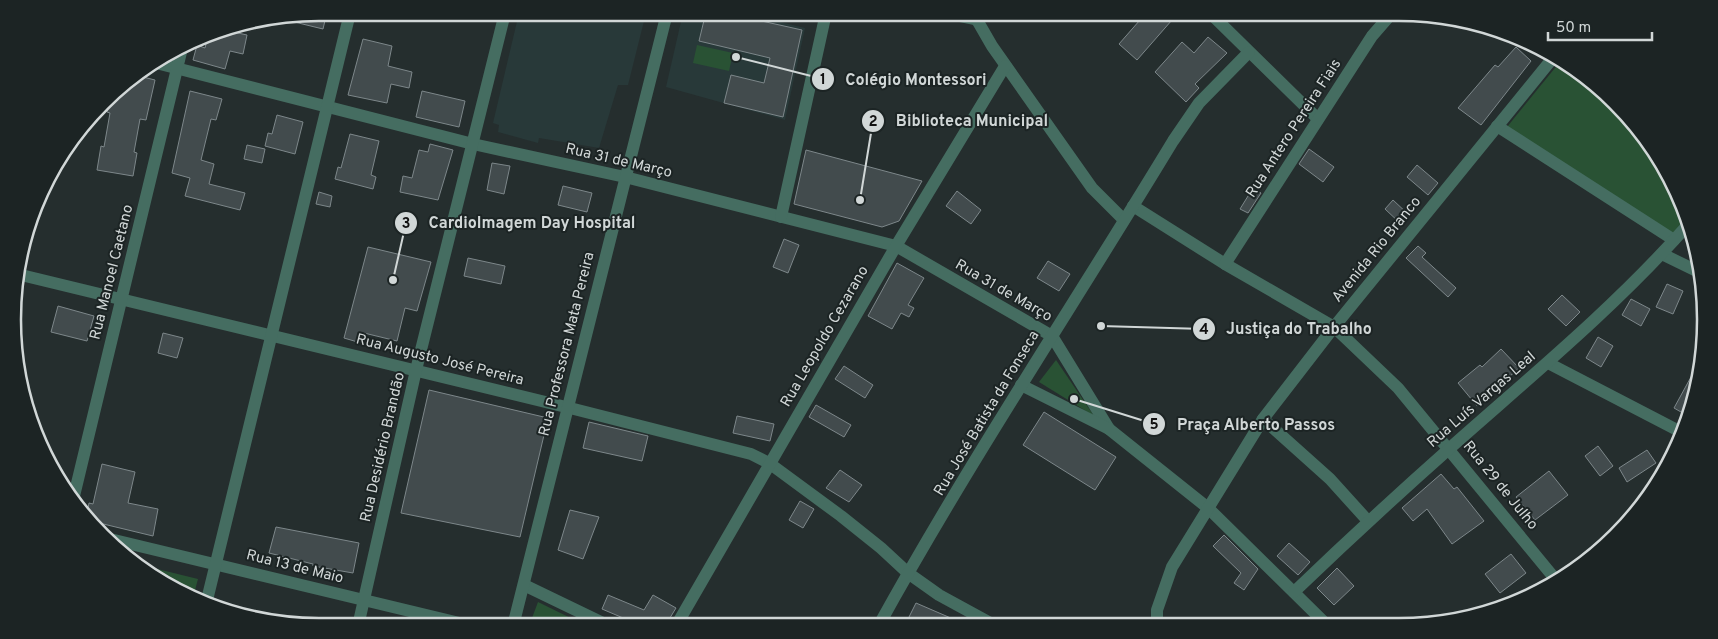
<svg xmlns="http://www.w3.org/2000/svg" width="1718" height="639" viewBox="0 0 1718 639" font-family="Overpass,sans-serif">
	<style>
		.built { fill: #283939 }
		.green { fill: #295234 }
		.building { fill: #424b4d; stroke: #7d878a }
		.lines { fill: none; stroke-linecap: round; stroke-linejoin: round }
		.minor { stroke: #456d61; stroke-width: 12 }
		.labels { text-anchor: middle; stroke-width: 4; stroke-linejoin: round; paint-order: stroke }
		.street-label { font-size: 15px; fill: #d1d7d7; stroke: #1c2424 }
		.rim { fill: none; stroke: #d1d7d7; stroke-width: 2.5 }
		.leader { fill: none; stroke: #d1d7d7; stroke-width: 2 }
		.callout-dot { fill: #d1d7d7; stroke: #1c2424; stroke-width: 2 }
		.mark-label { font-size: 15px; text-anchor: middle; font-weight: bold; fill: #111 }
		.callout-label { font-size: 16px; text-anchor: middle; font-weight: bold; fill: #d1d7d7; stroke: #1c2424; stroke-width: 4; stroke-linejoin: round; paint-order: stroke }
	</style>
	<rect width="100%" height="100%" fill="#252e2e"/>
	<g class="built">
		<polygon points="519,13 646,13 628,85 618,85 599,148 539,138 538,143 498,132 499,125 493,123"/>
		<polygon points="683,13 744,13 805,28 785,120 666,87"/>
	</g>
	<g class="green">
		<polygon points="697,45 733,53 729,71 693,63"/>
		<polygon points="1559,63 1586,76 1665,166 1684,223 1672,235 1507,127"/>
		<polygon points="1056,360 1094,416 1039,382"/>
		<polygon points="133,563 198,579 194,594"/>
		<polygon points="538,602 587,626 529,626"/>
	</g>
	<g class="building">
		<polygon points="320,12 327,12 323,29 282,19"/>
		<polygon points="706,12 721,12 802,30 783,117 724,103 731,75 764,83 770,58 699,41"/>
		<polygon points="1147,12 1179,12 1137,60 1119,44"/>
		<polygon points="220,29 247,35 243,54 230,51 225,69 193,60 197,45 205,48 208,36"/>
		<polygon points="1208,37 1227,53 1195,84 1199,88 1186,102 1155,72 1182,42 1194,53"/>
		<polygon points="363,39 392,46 388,66 412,72 409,88 391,84 387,103 348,95"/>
		<polygon points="1516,47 1531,61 1481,125 1458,108 1495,65 1498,67"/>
		<polygon points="139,76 155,80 146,120 140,119 134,152 137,153 133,176 97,170 101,146 104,147 110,113 107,112 110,98 112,95 119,96 121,86"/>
		<polygon points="190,91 222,99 216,120 211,119 201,160 214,164 209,184 245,193 240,210 185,196 190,178 172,173"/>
		<polygon points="422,91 465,101 459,127 416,117"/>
		<polygon points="277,115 303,122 295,154 265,146 268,133 272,134"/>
		<polygon points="350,134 379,141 371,175 376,177 373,189 335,179 338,167 341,168"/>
		<polygon points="430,144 453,150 438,200 400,192 403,176 412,178 419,150 428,152"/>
		<polygon points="247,145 265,149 262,163 244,159"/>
		<polygon points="1309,149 1334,167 1323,182 1299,164"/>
		<polygon points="806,150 922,181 899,221 882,227 794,204"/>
		<polygon points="492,163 510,166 504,194 487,190"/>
		<polygon points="1417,165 1438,183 1428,195 1407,177"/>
		<polygon points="563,186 592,193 587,212 558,205"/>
		<polygon points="1253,188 1261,193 1248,213 1240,209"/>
		<polygon points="957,191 981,210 971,224 946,206"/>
		<polygon points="319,192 332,196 330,207 316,204"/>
		<polygon points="1393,200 1409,215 1401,224 1385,209"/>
		<polygon points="784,239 799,245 788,273 773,267"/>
		<polygon points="1418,246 1426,253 1422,257 1456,288 1448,297 1406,258"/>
		<polygon points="368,247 431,262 417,311 405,308 397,341 364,333 361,343 344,338"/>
		<polygon points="468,258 505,266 501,284 464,276"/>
		<polygon points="1048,261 1070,274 1059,291 1037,278"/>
		<polygon points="897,263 924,278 908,305 914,308 909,317 901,313 892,329 868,316"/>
		<polygon points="1667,284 1683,291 1673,314 1656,307"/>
		<polygon points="1562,295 1580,312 1566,326 1548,309"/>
		<polygon points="1631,299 1650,309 1641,326 1622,315"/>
		<polygon points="58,306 94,316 87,341 51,332"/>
		<polygon points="163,333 183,338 177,358 158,353"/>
		<polygon points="1598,337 1613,346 1601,367 1586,358"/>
		<polygon points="1501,349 1519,368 1477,406 1458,383 1480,365 1482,367"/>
		<polygon points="844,366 873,385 865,398 835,379"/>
		<polygon points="1697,366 1695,399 1688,416 1674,408"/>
		<polygon points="429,390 548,418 520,537 401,513"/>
		<polygon points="816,405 851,425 844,437 809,417"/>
		<polygon points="1044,412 1116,457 1095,490 1023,445"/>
		<polygon points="737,416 774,424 770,441 733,433"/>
		<polygon points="589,422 648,436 642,461 583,448"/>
		<polygon points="1598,446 1613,466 1600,476 1585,456"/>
		<polygon points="1647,450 1656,463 1627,482 1619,468"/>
		<polygon points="102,464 135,472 128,503 158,509 153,536 95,522 87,514 89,503 93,504"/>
		<polygon points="840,470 862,485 849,502 826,488"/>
		<polygon points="1549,471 1568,495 1535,520 1516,497"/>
		<polygon points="1441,474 1454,489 1457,487 1484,521 1452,544 1427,509 1413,521 1402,508"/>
		<polygon points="800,501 814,509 803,528 789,520"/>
		<polygon points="570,510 599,517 583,559 558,550"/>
		<polygon points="276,527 359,543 353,573 313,566 313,564 269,553"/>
		<polygon points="1224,535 1258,569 1244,590 1234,583 1241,573 1213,546"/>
		<polygon points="1289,543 1310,562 1298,575 1277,556"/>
		<polygon points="1511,554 1526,573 1500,593 1485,574"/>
		<polygon points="1337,568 1354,586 1334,605 1317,588"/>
		<polygon points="608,595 644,610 653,595 676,608 665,626 642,626 602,609"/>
		<polygon points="916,603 967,625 905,625"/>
	</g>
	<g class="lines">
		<g class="minor">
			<polyline points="946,13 975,19"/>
			<polyline points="973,13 992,46 1092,188 1124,220"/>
			<polyline points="1210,13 1318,119"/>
			<polyline points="160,64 473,144 625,177 896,246 1052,336 1109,429"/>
			<polyline points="1497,126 1674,240"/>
			<polyline points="1133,206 1225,264 1334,327 1398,388 1556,580"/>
			<polyline points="781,217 826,13"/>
			<polyline points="1662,254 1701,273"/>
			<polyline points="1225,264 1372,36 1392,13"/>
			<polyline points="17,274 566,407 751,454 769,463 841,516 881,548 908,573 939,595 994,625"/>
			<polyline points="1548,363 1681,432"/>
			<polyline points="1021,385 1109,429 1208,508 1326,624"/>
			<polyline points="1263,419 1330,479 1368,521"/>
			<polyline points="73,500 181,52"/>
			<polyline points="110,539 472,626"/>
			<polyline points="524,585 609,626"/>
			<path d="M 1294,592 C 1345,543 1397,495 1450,448 C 1530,377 1614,308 1685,228"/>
			<polyline points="207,600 350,13"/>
			<path d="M 879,625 C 970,460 1075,303 1173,141 L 1199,103 L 1249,52"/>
			<polyline points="1157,625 1157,610 1172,567 1263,419 1334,327 1552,59"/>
			<polyline points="358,626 416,370 505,13"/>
			<polyline points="513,626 667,13"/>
			<polyline points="676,626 896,246 1005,66"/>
		</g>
	</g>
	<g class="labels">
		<g class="street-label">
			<text transform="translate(1293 128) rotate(-57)" y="5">Rua Antero Pereira Fiais</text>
			<text transform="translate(619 160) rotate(13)" y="5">Rua 31 de Março</text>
			<text transform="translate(1376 249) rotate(-51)" y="5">Avenida Rio Branco</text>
			<text transform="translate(111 272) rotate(-76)" y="5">Rua Manoel Caetano</text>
			<text transform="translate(1004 290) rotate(30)" y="5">Rua 31 de Março</text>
			<text transform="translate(824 336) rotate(-60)" y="5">Rua Leopoldo Cezarano</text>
			<text transform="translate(566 344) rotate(-76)" y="5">Rua Professora Mata Pereira</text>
			<text transform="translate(440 359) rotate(14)" y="5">Rua Augusto José Pereira</text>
			<text transform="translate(1481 399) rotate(-41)" y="5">Rua Luís Vargas Leal</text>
			<text transform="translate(986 413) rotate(-59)" y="5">Rua José Batista da Fonseca</text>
			<text transform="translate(382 447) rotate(-77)" y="5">Rua Desidério Brandão</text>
			<text transform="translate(1501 485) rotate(51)" y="5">Rua 29 de Julho</text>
			<text transform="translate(295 566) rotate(14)" y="5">Rua 13 de Maio</text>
		</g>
	</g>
	<path d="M0 0H1718V639H0ZM319 21H1399A298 298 0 0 1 1697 319V320A298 298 0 0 1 1399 618H319A298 298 0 0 1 21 320V319A298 298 0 0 1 319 21Z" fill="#1c2424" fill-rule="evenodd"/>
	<path class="rim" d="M319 21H1399A298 298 0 0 1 1697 319V320A298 298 0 0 1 1399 618H319A298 298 0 0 1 21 320V319A298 298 0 0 1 319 21Z"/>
	<path class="leader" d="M736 57L823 79M860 200L873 121M393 280L406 223M1101 326L1204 329M1074 399L1154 424"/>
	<g class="callout-dot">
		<circle cx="736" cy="57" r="5"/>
		<circle cx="860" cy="200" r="5"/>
		<circle cx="393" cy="280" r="5"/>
		<circle cx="1101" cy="326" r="5"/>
		<circle cx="1074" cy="399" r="5"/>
		<circle cx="823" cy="79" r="12"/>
		<circle cx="873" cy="121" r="12"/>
		<circle cx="406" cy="223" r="12"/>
		<circle cx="1204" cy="329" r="12"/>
		<circle cx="1154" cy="424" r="12"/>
	</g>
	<g class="mark-label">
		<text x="823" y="84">1</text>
		<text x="873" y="126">2</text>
		<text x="406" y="228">3</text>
		<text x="1204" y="334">4</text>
		<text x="1154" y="429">5</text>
	</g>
	<g class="callout-label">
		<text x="916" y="85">Colégio Montessori</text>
		<text x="972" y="126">Biblioteca Municipal</text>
		<text x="532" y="228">CardioImagem Day Hospital</text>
		<text x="1299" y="334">Justiça do Trabalho</text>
		<text x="1256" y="430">Praça Alberto Passos</text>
	</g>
	<path d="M1548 32v8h104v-8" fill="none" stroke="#d1d7d7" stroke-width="2.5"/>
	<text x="1556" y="32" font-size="15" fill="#d1d7d7" stroke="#1c2424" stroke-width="4" paint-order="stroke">50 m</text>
</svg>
